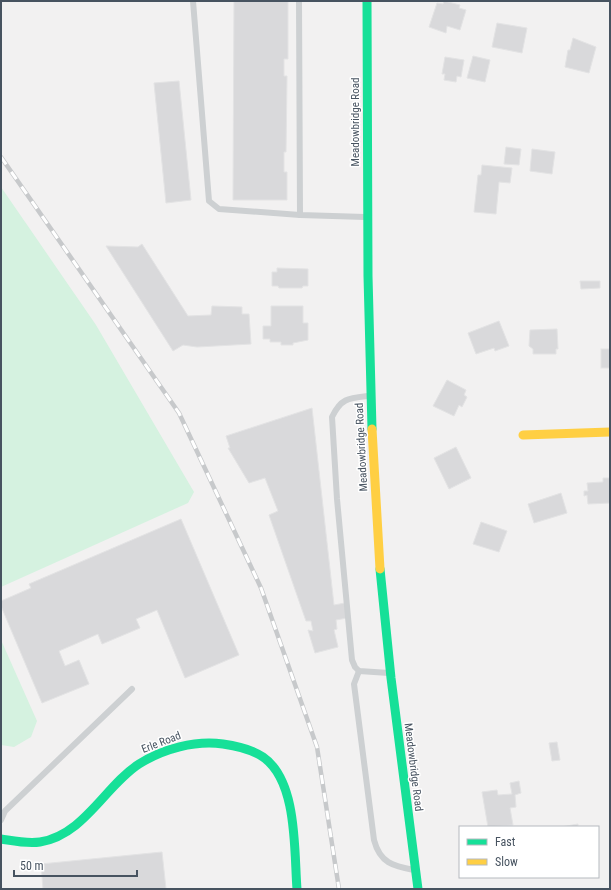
<svg xmlns="http://www.w3.org/2000/svg" width="611" height="890" viewBox="0 0 611 890" font-family="'Roboto Condensed',sans-serif">
	<style>
		.green { fill: #d5f2e0 }
		.building { fill: #d9d9db; stroke: #e3e3e4 }
		.lines { fill: none; stroke-linecap: round; stroke-linejoin: round }
		.lane { stroke: #cdd0d2; stroke-width: 6 }
		.fast { stroke: #16e098; stroke-width: 9 }
		.slow { stroke: #ffcf43; stroke-width: 9 }
		.rail-casing { stroke: #c7c9cb; stroke-width: 4.5 }
		.rail { stroke: #fff; stroke-width: 3; stroke-dasharray: 9; stroke-linecap: butt }
		.labels { text-anchor: middle; stroke-width: 3; stroke-linejoin: round; paint-order: stroke }
		.street-label { font-size: 11px; fill: #475360; stroke: #fff }
	</style>
	<rect width="100%" height="100%" fill="#f2f1f1"/>
	<g class="green">
		<polygon points="1,187 96,325 194,492 188,503 1,587"/>
		<polygon points="1,640 37,721 31,737 14,747 1,745"/>
	</g>
	<g class="building">
		<polygon points="234,1 288,1 288,59 284,59 284,76 287,76 286,152 284,152 284,172 287,172 287,200 233,200"/>
		<polygon points="444,1 460,5 459,8 466,10 460,30 447,26 446,33 429,27 437,3 443,4"/>
		<polygon points="497,23 527,28 522,53 492,47"/>
		<polygon points="573,38 596,47 589,73 565,67 568,50 570,50"/>
		<polygon points="473,56 490,60 485,82 467,78"/>
		<polygon points="445,57 464,60 461,77 457,76 456,82 444,80 445,74 442,74"/>
		<polygon points="179,81 191,200 166,203 154,83"/>
		<polygon points="506,147 521,149 519,165 504,164"/>
		<polygon points="532,149 555,152 552,174 530,171"/>
		<polygon points="482,165 512,168 510,183 499,182 496,214 474,212 478,175 481,175"/>
		<polygon points="142,244 188,316 211,315 212,306 242,307 242,314 249,314 251,344 197,347 183,345 173,351 106,246 138,247"/>
		<polygon points="277,268 308,269 308,286 303,286 302,288 279,288 278,286 272,286 272,272 277,272"/>
		<polygon points="580,281 600,281 600,288 581,289"/>
		<polygon points="271,306 303,306 303,323 308,323 308,340 293,343 293,345 281,345 281,342 270,342 270,339 263,339 263,326 271,326"/>
		<polygon points="499,321 509,346 495,351 494,348 476,354 468,333"/>
		<polygon points="557,329 558,349 556,349 556,354 533,354 533,349 529,346 530,330"/>
		<rect x="601" y="349" width="9" height="19"/>
		<polygon points="447,380 466,390 464,395 467,397 462,407 459,405 454,416 433,406"/>
		<polygon points="312,408 334,605 345,603 347,618 336,620 337,629 334,630 338,647 315,653 308,630 313,631 311,621 306,621 269,515 278,511 265,478 249,483 228,448 230,448 226,436"/>
		<polygon points="456,447 471,478 449,489 434,458"/>
		<polygon points="603,478 610,478 610,503 588,504 587,495 584,496 584,491 588,491 587,483 603,482"/>
		<polygon points="561,493 567,513 534,523 528,504"/>
		<polygon points="181,519 239,655 185,678 157,610 136,619 140,628 102,644 98,634 59,651 65,666 79,660 89,684 42,703 1,606 1,601 31,588 29,584"/>
		<polygon points="481,522 507,531 499,552 473,544"/>
		<polygon points="557,742 560,760 552,761 549,743"/>
		<polygon points="519,781 521,793 515,795 516,807 510,808 513,825 488,827 482,792 497,790 498,795 512,794 510,783"/>
		<polygon points="578,824 578,827 561,827"/>
		<polygon points="162,852 166,889 43,889 41,864"/>
	</g>
	<g class="lines">
		<g class="lane">
			<polyline points="193,1 209,201 219,209 300,215 365,217"/>
			<polyline points="299,1 300,215"/>
			<path d="M 368,396 C 349,398 341,398 332,417 L 337,499 L 352,660 L 355,667 L 359,671 L 389,673"/>
			<path d="M 359,671 L 354,684 L 374,840 C 380,863 393,866 414,870"/>
			<polyline points="1,820 5,811 132,689"/>
		</g>
		<g class="fast">
			<polyline points="367,1 368,276 372,429"/>
			<polyline points="380,569 391,678 418,889"/>
			<path d="M 1,839 C 14,841 27,844 40,842 C 84,835 105,786 139,764 C 163,749 195,740 223,744 C 238,746 251,749 263,757 C 298,781 294,852 297,889"/>
		</g>
		<g class="slow">
			<polyline points="372,429 380,569"/>
			<polyline points="523,435 610,432"/>
		</g>
		<defs>
			<polyline id="rail" points="1,157 179,413 261,588 317,747 339,889"/>
		</defs>
		<use href="#rail" class="rail-casing"/>
		<use href="#rail" class="rail"/>
	</g>
	<g class="labels">
		<g class="street-label">
			<text transform="translate(355 122) rotate(-90)" y="4">Meadowbridge Road</text>
			<text transform="translate(361 447) rotate(-93)" y="4">Meadowbridge Road</text>
			<text transform="translate(161 742) rotate(-21)" y="4">Erle Road</text>
			<text transform="translate(414 767) rotate(83)" y="4">Meadowbridge Road</text>
		</g>
	</g>
	<rect width="611" height="890" fill="none" stroke="#475360" stroke-width="4"/>
	<rect x="459" y="826" width="140" height="52" fill="#ffffff" stroke="#b5babf"/>
	<rect x="467" y="839" width="20" height="6" fill="#16e098" stroke="#b5babf"/>
	<text x="495" y="846" font-size="12" fill="#475360">Fast</text>
	<rect x="467" y="859" width="20" height="6" fill="#ffcf43" stroke="#b5babf"/>
	<text x="495" y="866" font-size="12" fill="#475360">Slow</text>
	<path d="M14 870v6h123v-6" fill="none" stroke="#475360" stroke-width="2"/>
	<text x="20" y="870" font-size="12" fill="#475360" stroke="#ffffff" stroke-width="3" paint-order="stroke">50 m</text>
</svg>
